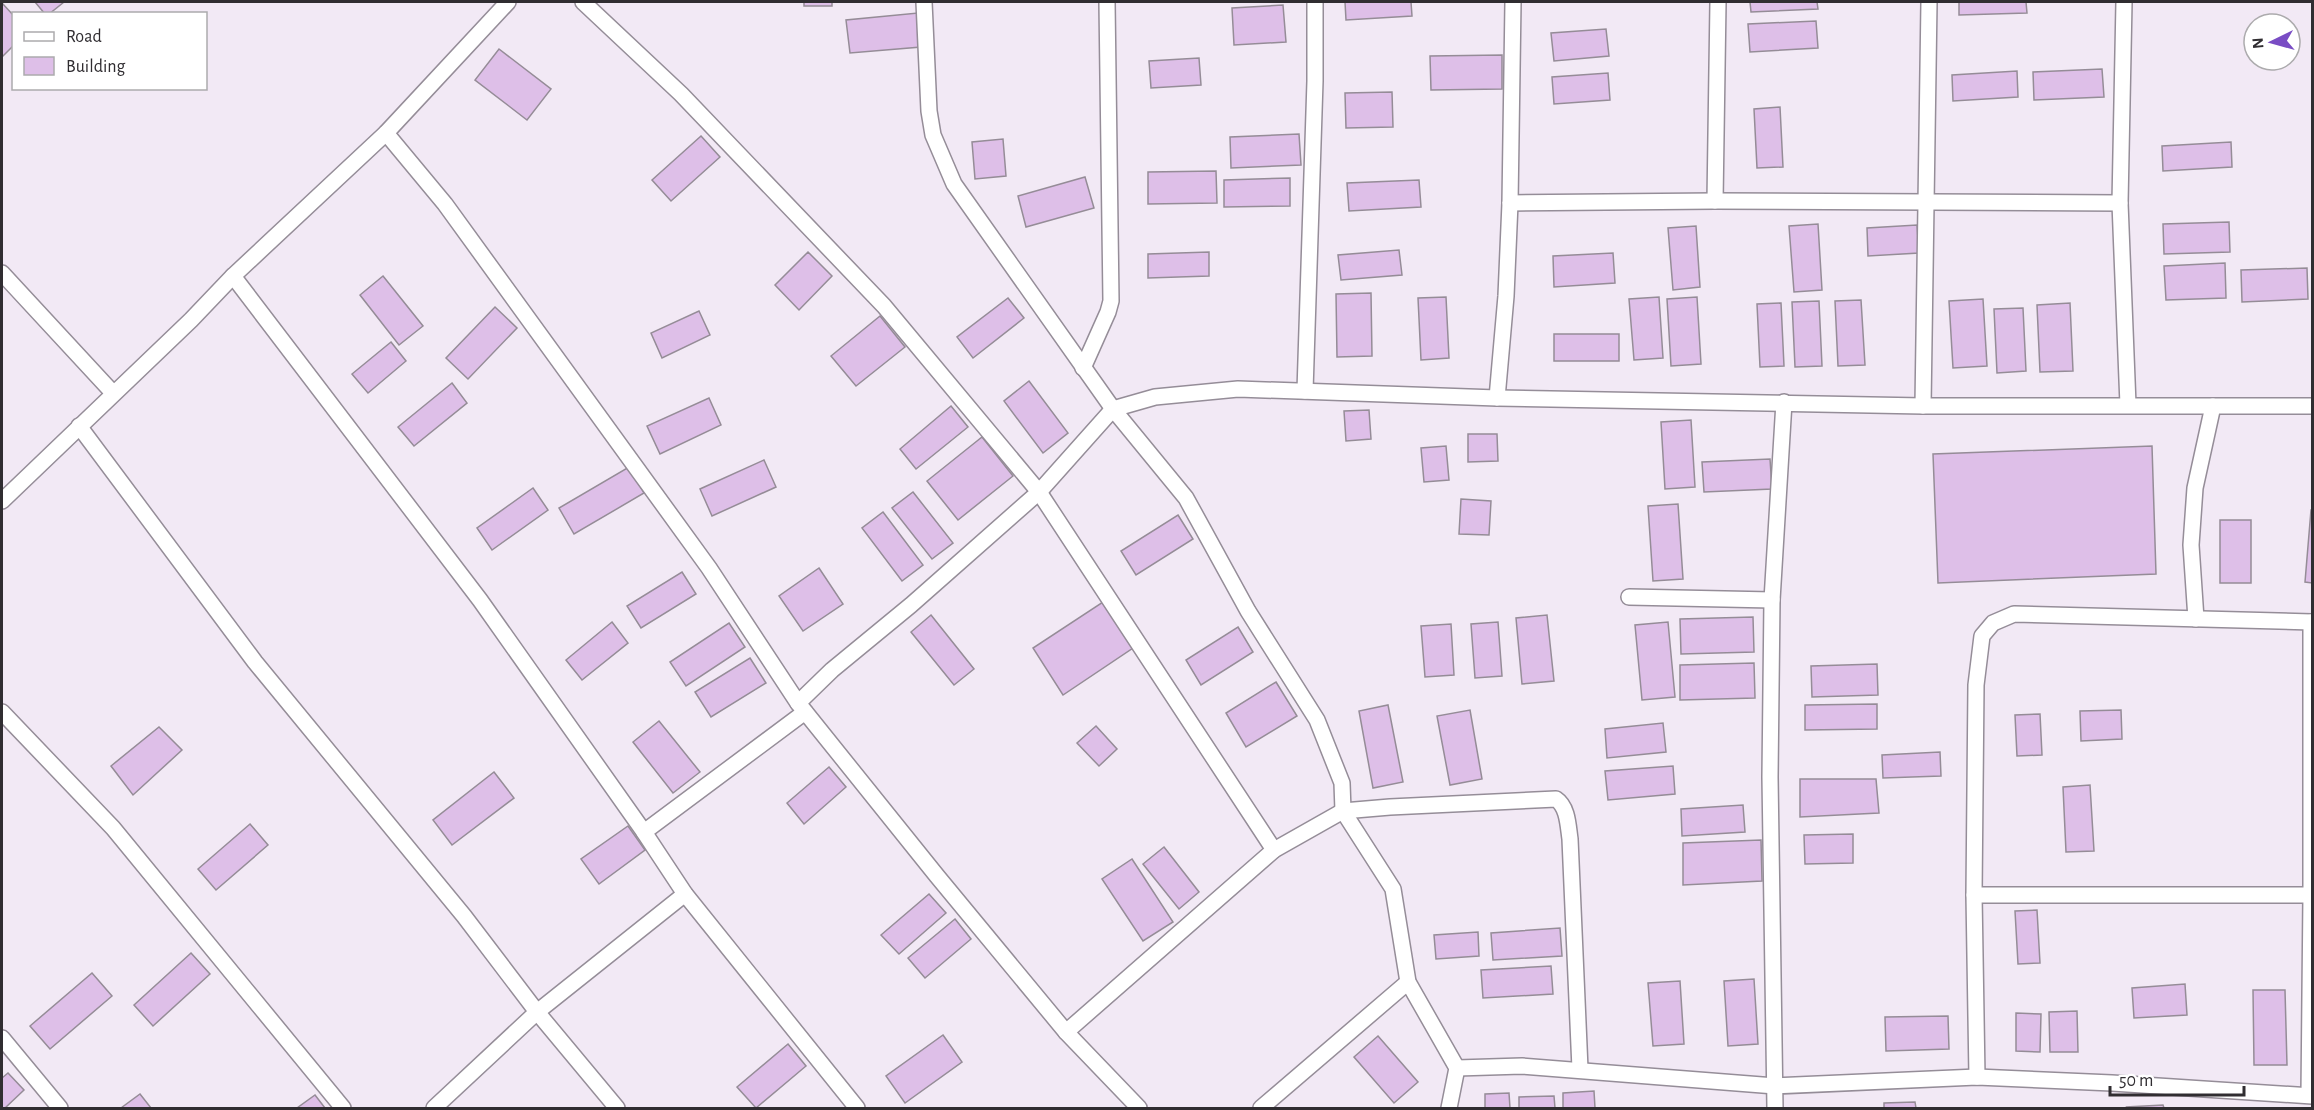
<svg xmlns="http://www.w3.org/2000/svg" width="2314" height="1110" viewBox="0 0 2314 1110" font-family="'Alegreya Sans',sans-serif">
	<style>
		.building { fill: #debfe8; stroke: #958c97; stroke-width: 1.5 }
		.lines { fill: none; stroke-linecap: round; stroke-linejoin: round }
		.street-casing { stroke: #958d98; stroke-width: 18 }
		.street { stroke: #fff; stroke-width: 15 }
	</style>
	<rect width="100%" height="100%" fill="#f2e9f5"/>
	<g class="building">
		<polygon points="35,2 64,2 49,14 45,14"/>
		<rect x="804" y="2" width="28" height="4"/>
		<polygon points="1345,2 1411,2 1412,16 1346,20"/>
		<polygon points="1750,2 1817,2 1818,9 1751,12"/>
		<polygon points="1959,2 2026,2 2027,13 1959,15"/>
		<polygon points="2,3 14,16 14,45 2,57"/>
		<polygon points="1283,5 1286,42 1234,45 1232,8"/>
		<polygon points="918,13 921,47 850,53 846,20"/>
		<polygon points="1816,21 1818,48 1750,52 1748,24"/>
		<polygon points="1606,29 1609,56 1554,61 1551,33"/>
		<polygon points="499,49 551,89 527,120 475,80"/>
		<polygon points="1502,55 1502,89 1431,90 1430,56"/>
		<polygon points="1199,58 1201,85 1151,88 1149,61"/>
		<polygon points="2102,69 2104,97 2034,100 2033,72"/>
		<polygon points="2017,71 2018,97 1953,101 1952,75"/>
		<polygon points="1608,73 1610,100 1554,104 1552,77"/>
		<polygon points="1392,92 1393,127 1346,128 1345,93"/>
		<polygon points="1780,107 1783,167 1757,168 1754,109"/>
		<polygon points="1299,134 1301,165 1231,168 1230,137"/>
		<polygon points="701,136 720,157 671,201 652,180"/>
		<polygon points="1003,139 1006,176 975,179 972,142"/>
		<polygon points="2231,142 2232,167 2163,171 2162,146"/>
		<polygon points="1216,171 1217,203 1148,204 1148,172"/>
		<polygon points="1085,177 1094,208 1026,227 1018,196"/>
		<polygon points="1290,178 1290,206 1224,207 1224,180"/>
		<polygon points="1419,180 1421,207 1349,211 1347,183"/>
		<polygon points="2229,222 2230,252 2164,254 2163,224"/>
		<polygon points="1818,224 1822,290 1794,292 1789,226"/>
		<polygon points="1917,225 1919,253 1868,256 1867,228"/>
		<polygon points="1696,226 1700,287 1673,290 1668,228"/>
		<polygon points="1399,250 1402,275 1341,280 1338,255"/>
		<polygon points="808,252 832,276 799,310 775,285"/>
		<polygon points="1209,252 1209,276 1148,278 1148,254"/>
		<polygon points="1613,253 1615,283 1554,287 1553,256"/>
		<polygon points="2225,263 2226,298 2166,300 2164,266"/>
		<polygon points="2307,268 2308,299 2242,302 2241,270"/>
		<polygon points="383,276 423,326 399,345 360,295"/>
		<polygon points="1371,293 1372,356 1337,357 1336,294"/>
		<polygon points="1446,297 1449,358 1421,360 1418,298"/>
		<polygon points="1659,297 1663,358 1634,360 1629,299"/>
		<polygon points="1697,297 1701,364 1671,366 1667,299"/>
		<polygon points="1008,298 1024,318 973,358 957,337"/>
		<polygon points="1983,299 1987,366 1953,368 1949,301"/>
		<polygon points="1861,300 1865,365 1838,366 1835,301"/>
		<polygon points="1819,301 1822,366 1795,367 1792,302"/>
		<polygon points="1781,303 1784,366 1760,367 1757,304"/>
		<polygon points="2070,303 2073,371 2040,372 2037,305"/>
		<polygon points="495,307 517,328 468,379 446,358"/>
		<polygon points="2023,308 2026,371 1997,373 1994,309"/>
		<polygon points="699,311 710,335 662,358 651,333"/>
		<polygon points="880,316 905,347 856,386 831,356"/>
		<rect x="1554" y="334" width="65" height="27"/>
		<polygon points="391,342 406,361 368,393 352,374"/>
		<polygon points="1029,381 1068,433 1043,453 1004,401"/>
		<polygon points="452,383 467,403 414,446 398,427"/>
		<polygon points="709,398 721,425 660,454 647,426"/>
		<polygon points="951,406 968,427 916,469 900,449"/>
		<polygon points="1369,410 1371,439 1346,441 1344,411"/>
		<polygon points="1691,420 1695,487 1665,489 1661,422"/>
		<polygon points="1468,434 1497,434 1498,461 1468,462"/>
		<polygon points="982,437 1013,476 958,520 927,481"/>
		<polygon points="1446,446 1449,480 1424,482 1421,448"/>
		<polygon points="2152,446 2156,574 1938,583 1933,454"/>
		<polygon points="1770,459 1772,489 1704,492 1702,462"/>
		<polygon points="764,460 776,487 712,516 700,489"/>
		<polygon points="629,467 644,493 574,534 559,508"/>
		<polygon points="533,488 548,510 492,550 477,528"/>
		<polygon points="913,492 953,543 932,559 892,508"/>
		<polygon points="1461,499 1491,501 1489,535 1459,534"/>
		<polygon points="1678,504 1683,579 1653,581 1648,506"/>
		<polygon points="2311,510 2312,510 2312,583 2305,582"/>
		<polygon points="883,512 923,565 902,581 862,528"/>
		<polygon points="1178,515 1193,539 1136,575 1121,551"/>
		<rect x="2220" y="520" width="31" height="63"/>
		<polygon points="819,568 843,604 803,631 779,596"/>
		<polygon points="682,572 696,594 641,628 627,606"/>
		<polygon points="1106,600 1136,646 1063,695 1033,648"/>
		<polygon points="931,615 974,669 954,685 911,632"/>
		<polygon points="1547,615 1554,681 1522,684 1516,618"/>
		<polygon points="1753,617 1754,652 1681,654 1680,619"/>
		<polygon points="612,622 628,643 582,680 566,660"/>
		<polygon points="1498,622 1502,676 1475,678 1471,624"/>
		<polygon points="1668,622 1675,697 1642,700 1635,625"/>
		<polygon points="729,623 745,647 686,686 670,662"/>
		<polygon points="1451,624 1454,675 1425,677 1421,626"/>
		<polygon points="1238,627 1253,652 1201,685 1186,660"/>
		<polygon points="750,658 766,683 711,717 695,692"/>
		<polygon points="1754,663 1755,698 1680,700 1680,665"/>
		<polygon points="1877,664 1878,695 1812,697 1811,666"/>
		<polygon points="1276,682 1297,716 1246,747 1226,713"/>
		<polygon points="1877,704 1877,729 1805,730 1805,705"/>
		<polygon points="1388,705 1403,782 1373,788 1359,711"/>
		<polygon points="1470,710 1482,779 1450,785 1437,716"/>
		<polygon points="2121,710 2122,739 2081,741 2080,711"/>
		<polygon points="2040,714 2042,755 2017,756 2015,715"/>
		<polygon points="659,721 700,772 673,793 633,742"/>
		<polygon points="1663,723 1666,752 1607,758 1605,729"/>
		<polygon points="1096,726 1117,749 1099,766 1077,743"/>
		<polygon points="159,727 182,750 133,795 111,766"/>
		<polygon points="1940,752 1941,776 1883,778 1882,755"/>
		<polygon points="1673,766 1675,794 1608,800 1605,771"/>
		<polygon points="829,767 846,787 804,824 787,803"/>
		<polygon points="494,772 514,798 452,845 433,820"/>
		<polygon points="1800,779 1876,779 1879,813 1800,817"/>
		<polygon points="2090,785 2094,851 2066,852 2063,787"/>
		<polygon points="1743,805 1745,832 1682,836 1681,809"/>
		<polygon points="250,824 268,845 216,890 198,869"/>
		<polygon points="628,826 645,850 599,884 581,859"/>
		<polygon points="1853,834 1853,863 1805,864 1804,835"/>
		<polygon points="1761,840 1762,881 1683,885 1683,843"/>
		<polygon points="1164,847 1199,892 1179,909 1143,864"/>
		<polygon points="1132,859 1173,922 1143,941 1102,879"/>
		<polygon points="929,894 946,913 899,954 881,935"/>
		<polygon points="2037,910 2040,963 2018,964 2015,911"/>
		<polygon points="955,919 971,939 925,978 908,958"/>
		<polygon points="1560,928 1562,956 1493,960 1491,933"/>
		<polygon points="1478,932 1479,956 1436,959 1434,935"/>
		<polygon points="191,953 210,974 153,1026 134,1005"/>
		<polygon points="1551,966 1553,994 1483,998 1481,970"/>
		<polygon points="92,973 112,996 50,1049 30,1026"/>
		<polygon points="1754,979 1758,1044 1728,1046 1724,981"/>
		<polygon points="1680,981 1684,1044 1653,1046 1648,983"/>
		<polygon points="2185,984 2187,1015 2134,1018 2132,988"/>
		<polygon points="2253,990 2285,990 2287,1065 2254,1065"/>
		<polygon points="2077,1011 2078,1052 2050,1052 2049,1012"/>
		<polygon points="2016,1013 2041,1014 2040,1052 2016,1051"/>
		<polygon points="1948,1016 1949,1049 1886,1051 1885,1017"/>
		<polygon points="943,1035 962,1062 905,1103 886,1076"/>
		<polygon points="1378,1036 1418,1082 1394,1103 1354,1057"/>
		<polygon points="788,1044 806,1066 756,1108 737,1087"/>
		<polygon points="8,1073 24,1090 5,1108 2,1108 2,1078"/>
		<polygon points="1594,1091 1595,1108 1563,1108 1563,1093"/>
		<polygon points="1509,1093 1510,1108 1485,1108 1485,1094"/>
		<polygon points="140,1094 151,1108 121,1108"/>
		<polygon points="315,1095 325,1108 297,1108"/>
		<polygon points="1554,1096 1555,1108 1519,1108 1519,1097"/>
		<polygon points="1915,1102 1916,1108 1884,1108 1884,1103"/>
		<polygon points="2163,1105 2164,1108 2128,1108 2127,1107"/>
	</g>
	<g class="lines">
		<defs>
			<g id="street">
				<polyline points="583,2 681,94 884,306 1039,492 1274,850"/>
				<polyline points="924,2 929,111 933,135 954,184 1113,409 1186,498 1248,611 1317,720 1342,783 1343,811 1393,889 1408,982 1457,1068 1449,1108"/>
				<polyline points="2124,2 2120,203 2128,405"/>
				<polyline points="386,133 445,204 709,568 798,703 937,876 1066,1032 1139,1108"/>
				<polyline points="1715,201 1718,2"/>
				<polyline points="1510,203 1715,201 2120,203"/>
				<polyline points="2,273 113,393"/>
				<polyline points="233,276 480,600 644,832 685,894 857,1108"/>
				<polyline points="1083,368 1108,312 1111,301 1107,2"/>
				<polyline points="1305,391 1315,81 1315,2"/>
				<polyline points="1497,398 1506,296 1510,203 1513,2"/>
				<polyline points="1923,406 1929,2"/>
				<polyline points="79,426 255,662 464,916 537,1012 617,1108"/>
				<polyline points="2,501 191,320 233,276 386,133 508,2"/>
				<polyline points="1629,597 1772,600"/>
				<polyline points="2196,619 2191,545 2195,488 2213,406"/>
				<polyline points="798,703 832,670 911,605 1039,492 1113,409 1155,397 1238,389 1497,398 1923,406 2312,406"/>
				<polyline points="2,712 113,828 343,1108"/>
				<polyline points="644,832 805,712"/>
				<polyline points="1974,895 1977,1077"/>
				<polyline points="2311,895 1974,895 1976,685 1982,636 1993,623 2014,614 2312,622"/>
				<path d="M 1066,1032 L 1274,850 L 1343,811 L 1390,807 L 1556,799 C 1568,807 1568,826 1570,839 L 1580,1069"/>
				<polyline points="2,1038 60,1108"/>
				<polyline points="1457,1068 1522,1066 1775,1086 1977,1077 2112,1083 2312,1096"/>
				<polyline points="2309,1095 2311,895 2311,622"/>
				<polyline points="434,1108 537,1012 685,894"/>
				<polyline points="1261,1108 1408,982"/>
				<polyline points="1775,1108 1770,777 1772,600 1784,402"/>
			</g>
		</defs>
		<use href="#street" class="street-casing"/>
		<use href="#street" class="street"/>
	</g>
	<rect width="2314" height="1110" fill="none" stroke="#302d31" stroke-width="6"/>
	<rect x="12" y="12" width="195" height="78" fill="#ffffff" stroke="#acabad" stroke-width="1.5"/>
	<rect x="24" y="32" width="30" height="9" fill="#ffffff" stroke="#acabad" stroke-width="1.5"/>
	<text x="66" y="42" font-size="18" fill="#302d31">Road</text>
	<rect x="24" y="57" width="30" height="18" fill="#debfe8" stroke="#acabad" stroke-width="1.5"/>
	<text x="66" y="72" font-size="18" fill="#302d31">Building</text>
	<g transform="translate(2272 42) rotate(265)"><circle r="28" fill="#ffffff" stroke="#acabad" stroke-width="1.5"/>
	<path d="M0-4.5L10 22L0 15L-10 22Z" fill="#794cc4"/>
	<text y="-9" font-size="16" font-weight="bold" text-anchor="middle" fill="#302d31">N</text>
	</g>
	<path d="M2110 1086v9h134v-9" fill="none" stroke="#302d31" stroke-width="3"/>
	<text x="2119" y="1086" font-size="18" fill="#302d31" stroke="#ffffff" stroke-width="4.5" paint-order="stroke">50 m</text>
</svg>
